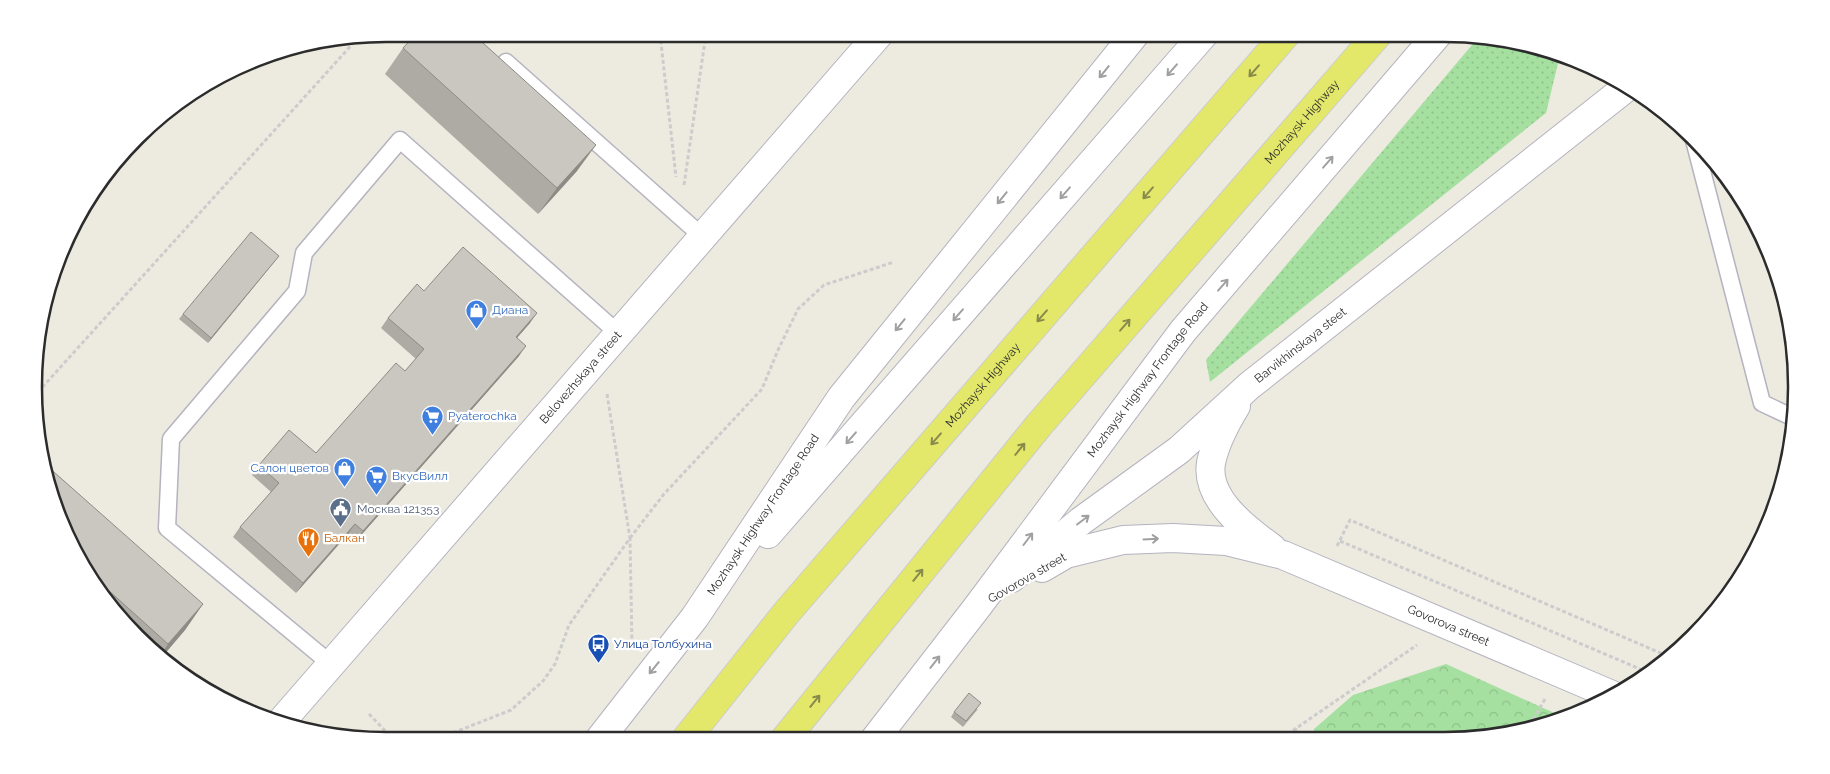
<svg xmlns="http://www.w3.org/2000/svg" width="1830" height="774" viewBox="0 0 1830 774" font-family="Raleway,sans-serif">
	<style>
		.grass { fill: url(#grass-dots) }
		.forest { fill: url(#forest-crowns) }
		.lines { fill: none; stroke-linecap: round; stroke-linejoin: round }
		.lane-casing { stroke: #b4b3bf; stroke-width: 19 }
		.secondary-casing { stroke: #b4b3bf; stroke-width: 30 }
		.primary-casing { stroke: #ccc; stroke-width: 30 }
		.path { stroke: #ccc; stroke-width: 3; stroke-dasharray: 4 2.5; stroke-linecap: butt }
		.lane { stroke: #fff; stroke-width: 16 }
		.secondary { stroke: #fff; stroke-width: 28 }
		.primary { stroke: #e3e86a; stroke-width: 28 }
		.wall { fill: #adaba4 }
		.shaded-wall { fill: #8d8b86 }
		.building { fill: #c9c7bf; stroke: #8d8b86 }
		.oneway { stroke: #a0a0a0 }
		.oneway2 { stroke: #888a4b }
		.labels { text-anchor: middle; stroke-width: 4.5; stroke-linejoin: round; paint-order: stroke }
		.street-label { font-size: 12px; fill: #2c2c2c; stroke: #fff }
		.shop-label { font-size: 12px; fill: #366cbe; stroke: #fff; text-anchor: start }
		.service-label { font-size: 12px; fill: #4e5e75; stroke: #fff; text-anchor: start }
		.food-label { font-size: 12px; fill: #c56008; stroke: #fff; text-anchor: start }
		.transit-label { font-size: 12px; fill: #164399; stroke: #fff; text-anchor: start }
		.rim { fill: none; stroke: #2c2c2c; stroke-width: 2.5 }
	</style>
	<defs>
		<pattern id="grass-dots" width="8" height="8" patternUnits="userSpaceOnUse" patternTransform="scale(1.25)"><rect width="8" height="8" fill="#a5e0a0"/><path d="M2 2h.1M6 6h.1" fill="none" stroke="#8ec08a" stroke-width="1.8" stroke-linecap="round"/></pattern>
		<pattern id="forest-crowns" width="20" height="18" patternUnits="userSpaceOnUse" patternTransform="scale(1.25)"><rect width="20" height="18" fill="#a5e0a0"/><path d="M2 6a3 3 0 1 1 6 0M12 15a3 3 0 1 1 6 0" fill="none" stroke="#8ec08a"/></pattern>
	</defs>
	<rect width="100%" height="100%" fill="#edebe0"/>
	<polygon class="grass" points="1477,39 1549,51 1559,59 1546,113 1210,382 1206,360"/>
	<polygon class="forest" points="1446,664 1561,716 1489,737 1313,738 1314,729 1353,695"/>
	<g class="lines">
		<defs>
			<g id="lane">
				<polyline points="506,62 703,237"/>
				<polyline points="1694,140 1762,403 1794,418"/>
				<polyline points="331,664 167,528 171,439 297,291 304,253 400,140 619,334"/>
			</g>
			<g id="secondary">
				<path d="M 1236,406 C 1225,424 1215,443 1211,463 C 1205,499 1247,530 1272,548"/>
				<polyline points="768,534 1204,34"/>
				<path id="s1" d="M 1042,568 L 1066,554 L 1123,540 L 1173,538 L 1226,541 L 1283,555 L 1612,695"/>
				<path id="s2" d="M 1012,578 L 1081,521 L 1179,450 L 1249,386 L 1627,87"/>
				<path id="s3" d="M 280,723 L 879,34"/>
				<path id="s4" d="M 875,739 L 978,606 L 1183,331 L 1438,34"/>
				<path id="s5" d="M 599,740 L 695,617 L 841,398 L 1135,34"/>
			</g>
			<g id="primary">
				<path id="s6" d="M 686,739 L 787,612 L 1286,34"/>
				<path id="s7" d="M 785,739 L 1039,425 L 1378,34"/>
			</g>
		</defs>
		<use href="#lane" class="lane-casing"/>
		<use href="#secondary" class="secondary-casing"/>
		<use href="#primary" class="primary-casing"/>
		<g class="path">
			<polyline points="660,34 676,177"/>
			<polyline points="684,185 706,34"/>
			<polyline points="38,392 357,39"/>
			<polyline points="607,394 630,538"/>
			<polyline points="630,538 664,494 762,389 778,350 798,309 824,285 894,262"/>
			<polyline points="1340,541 1647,672"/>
			<polyline points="1337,546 1350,520 1670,657"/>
			<polyline points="369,714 394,740"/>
			<polyline points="1530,725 1545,699"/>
			<polyline points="1282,738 1417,645"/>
			<polyline points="1293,738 1296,728"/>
			<polyline points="435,740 511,710 543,681 555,664 569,625 630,538 632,645"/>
		</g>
		<use href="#lane" class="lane"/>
		<use href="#secondary" class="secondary"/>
		<use href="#primary" class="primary"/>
	</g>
	<g class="wall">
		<polygon points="403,48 577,171 538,214 385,74"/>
		<polygon points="279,256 208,343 179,319 183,314"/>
		<polygon points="424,291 530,323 517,338 519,356 356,541 348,534 296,593 233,537 240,527 271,492 252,475 259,465 316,453 405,371 416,359 381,328 388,318"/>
		<polygon points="61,522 203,604 185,630 162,657 93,583"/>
		<polygon points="978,709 963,727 951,717 954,712"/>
	</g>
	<g class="shaded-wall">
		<polygon points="596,145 577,171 538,214 557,188"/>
		<polygon points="279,256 275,261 208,343 211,338"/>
		<polygon points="537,313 530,323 509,347 516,337"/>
		<polygon points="526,346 519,356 356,541 363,531"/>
		<polygon points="355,524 348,534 296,593 303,583"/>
		<polygon points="203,604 185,630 162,657 161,655 168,644"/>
	</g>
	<g class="building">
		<polygon points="416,34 473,34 596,145 557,188 403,48"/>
		<polygon points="251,232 279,256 211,338 183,314"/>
		<polygon points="463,247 537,313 516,337 526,346 363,531 355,524 303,583 240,527 279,483 259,465 289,430 316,453 396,363 405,371 424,349 388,318 417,284 424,291"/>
		<polygon points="46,465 203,604 168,644 87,571 61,522 44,468"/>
		<polygon points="969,693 981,703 966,721 954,712"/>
	</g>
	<defs><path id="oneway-shaft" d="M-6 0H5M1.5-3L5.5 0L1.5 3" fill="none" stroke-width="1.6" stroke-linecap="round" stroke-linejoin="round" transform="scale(1.25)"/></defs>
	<g class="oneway">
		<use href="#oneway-shaft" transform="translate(1172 70) rotate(131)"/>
		<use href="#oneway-shaft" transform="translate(1104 72) rotate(129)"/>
		<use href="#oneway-shaft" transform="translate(1328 162) rotate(-49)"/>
		<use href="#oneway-shaft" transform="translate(1065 193) rotate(131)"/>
		<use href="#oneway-shaft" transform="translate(1002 198) rotate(129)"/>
		<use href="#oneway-shaft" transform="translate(1223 285) rotate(-49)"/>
		<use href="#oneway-shaft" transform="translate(958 315) rotate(131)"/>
		<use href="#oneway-shaft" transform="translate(900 325) rotate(129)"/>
		<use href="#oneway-shaft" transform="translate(851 438) rotate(131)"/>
		<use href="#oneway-shaft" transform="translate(1083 520) rotate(-37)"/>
		<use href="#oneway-shaft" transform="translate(1028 539) rotate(-53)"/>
		<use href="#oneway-shaft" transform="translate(1151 539) rotate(-3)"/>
		<use href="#oneway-shaft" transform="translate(935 662) rotate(-52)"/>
		<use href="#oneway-shaft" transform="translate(654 668) rotate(129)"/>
	</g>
	<g class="oneway2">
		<use href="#oneway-shaft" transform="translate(1254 71) rotate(131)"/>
		<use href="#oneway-shaft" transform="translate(1148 193) rotate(131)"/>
		<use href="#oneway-shaft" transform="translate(1042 316) rotate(131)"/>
		<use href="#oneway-shaft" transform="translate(1125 325) rotate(-49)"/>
		<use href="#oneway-shaft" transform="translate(936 439) rotate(131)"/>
		<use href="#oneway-shaft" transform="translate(1020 449) rotate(-51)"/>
		<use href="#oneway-shaft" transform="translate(918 575) rotate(-51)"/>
		<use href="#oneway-shaft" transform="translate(815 701) rotate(-51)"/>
	</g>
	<defs>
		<symbol id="shop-pin" viewBox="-11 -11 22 30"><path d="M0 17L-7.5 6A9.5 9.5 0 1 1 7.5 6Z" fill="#3f7fe0" stroke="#fff"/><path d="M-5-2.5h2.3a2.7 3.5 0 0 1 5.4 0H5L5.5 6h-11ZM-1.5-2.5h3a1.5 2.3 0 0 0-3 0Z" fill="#fff"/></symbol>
		<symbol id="supermarket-pin" viewBox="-11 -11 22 30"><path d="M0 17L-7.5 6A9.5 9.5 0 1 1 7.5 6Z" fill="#3f7fe0" stroke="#fff"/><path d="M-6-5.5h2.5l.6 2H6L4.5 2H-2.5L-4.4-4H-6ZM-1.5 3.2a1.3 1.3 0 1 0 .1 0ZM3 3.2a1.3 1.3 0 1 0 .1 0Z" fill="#fff"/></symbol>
		<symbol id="civic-pin" viewBox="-11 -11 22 30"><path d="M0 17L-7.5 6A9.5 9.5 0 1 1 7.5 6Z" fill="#5c6f8a" stroke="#fff"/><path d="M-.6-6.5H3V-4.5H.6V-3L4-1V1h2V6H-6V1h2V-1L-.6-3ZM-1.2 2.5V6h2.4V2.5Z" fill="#fff"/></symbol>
		<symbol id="restaurant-pin" viewBox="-11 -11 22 30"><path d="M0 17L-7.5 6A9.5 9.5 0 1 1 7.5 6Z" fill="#e8710a" stroke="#fff"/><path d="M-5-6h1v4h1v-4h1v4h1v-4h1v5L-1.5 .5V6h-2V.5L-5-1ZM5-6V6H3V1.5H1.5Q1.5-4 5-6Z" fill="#fff"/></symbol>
		<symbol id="bus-pin" viewBox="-11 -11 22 30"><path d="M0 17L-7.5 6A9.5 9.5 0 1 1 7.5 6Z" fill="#1a4fb4" stroke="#fff"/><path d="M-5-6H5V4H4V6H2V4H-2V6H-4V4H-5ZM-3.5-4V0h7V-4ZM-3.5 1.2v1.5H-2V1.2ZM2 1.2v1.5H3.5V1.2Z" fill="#fff"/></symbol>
	</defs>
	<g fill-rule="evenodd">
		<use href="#shop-pin" x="464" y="298" width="25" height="34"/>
		<use href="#supermarket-pin" x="420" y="404" width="25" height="34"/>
		<use href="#shop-pin" x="332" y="456" width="25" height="34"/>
		<use href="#supermarket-pin" x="364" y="464" width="25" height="34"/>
		<use href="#civic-pin" x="328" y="496" width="25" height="34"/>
		<use href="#restaurant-pin" x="296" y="526" width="25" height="34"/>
		<use href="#bus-pin" x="586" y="632" width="25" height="34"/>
	</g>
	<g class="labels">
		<g class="street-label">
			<text dy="4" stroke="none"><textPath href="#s7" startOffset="805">Mozhaysk Highway</textPath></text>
			<text dy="4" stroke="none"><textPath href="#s2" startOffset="371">Barvikhinskaya steet</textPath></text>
			<text dy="4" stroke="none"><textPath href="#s3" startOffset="458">Belovezhskaya street</textPath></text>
			<text dy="4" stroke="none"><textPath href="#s4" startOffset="451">Mozhaysk Highway Frontage Road</textPath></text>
			<text dy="4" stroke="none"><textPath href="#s6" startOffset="462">Mozhaysk Highway</textPath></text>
			<text dy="4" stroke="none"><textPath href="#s5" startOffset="279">Mozhaysk Highway Frontage Road</textPath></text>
			<text transform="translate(1027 578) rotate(-30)" y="4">Govorova street</text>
			<text dy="4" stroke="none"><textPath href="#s1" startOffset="428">Govorova street</textPath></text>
		</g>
		<g class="shop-label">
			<text x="492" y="314">Диана</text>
			<text x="448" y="420">Pyaterochka</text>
			<text x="329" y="472" text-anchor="end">Салон цветов</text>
			<text x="392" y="480">ВкусВилл</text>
		</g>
		<g class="service-label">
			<text x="357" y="513">Москва 121353</text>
		</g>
		<g class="food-label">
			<text x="324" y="542">Балкан</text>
		</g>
		<g class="transit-label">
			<text x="614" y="648">Улица Толбухина</text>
		</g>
	</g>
	<path d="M0 0H1830V774H0ZM386 42H1444A344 344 0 0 1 1788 386V388A344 344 0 0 1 1444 732H386A344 344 0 0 1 42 388V386A344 344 0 0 1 386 42Z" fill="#fff" fill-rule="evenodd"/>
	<path class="rim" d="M386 42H1444A344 344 0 0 1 1788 386V388A344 344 0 0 1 1444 732H386A344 344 0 0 1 42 388V386A344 344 0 0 1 386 42Z"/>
</svg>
